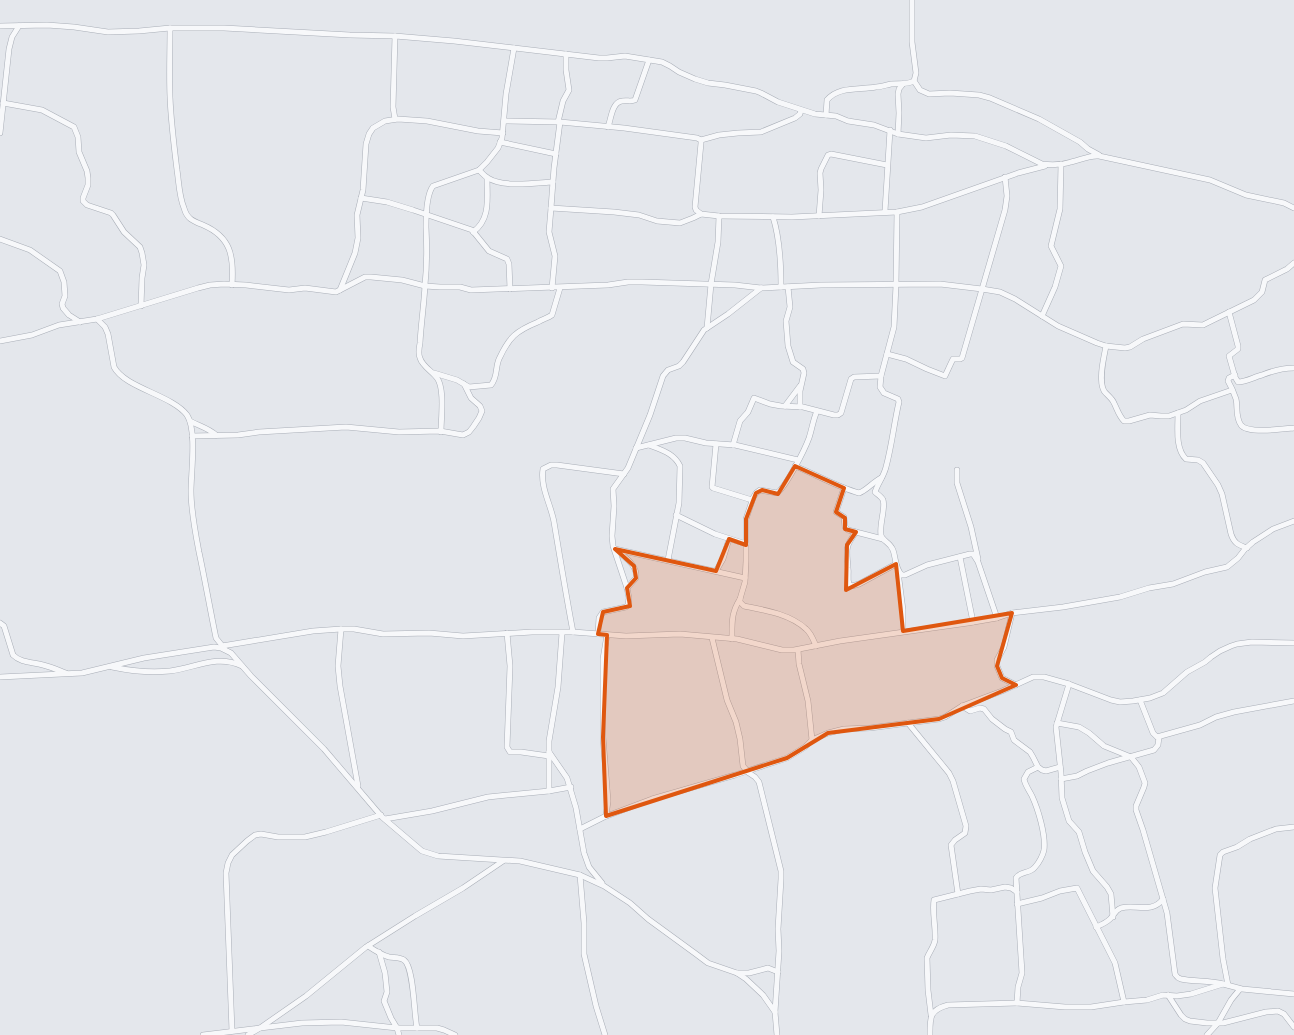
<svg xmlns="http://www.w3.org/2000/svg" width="1294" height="1035" viewBox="0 0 1294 1035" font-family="'DejaVu Sans',sans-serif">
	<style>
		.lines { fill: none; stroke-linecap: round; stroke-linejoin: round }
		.minor-casing { stroke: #a9aeb7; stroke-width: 6 }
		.minor { stroke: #f7f8fa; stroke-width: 5 }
		.marked { fill: #df570f; fill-opacity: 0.2; stroke: #df570f; stroke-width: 4; stroke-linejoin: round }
	</style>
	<rect width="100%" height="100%" fill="#e4e7ec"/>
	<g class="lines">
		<defs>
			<g id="minor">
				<path d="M 0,26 L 47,25 L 74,27 L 108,32 L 139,31 L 170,28 L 224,28 L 350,35 L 395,36 L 454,41 L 599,58 L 607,58 L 625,56 L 662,62 L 670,66 L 679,72 L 695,79 L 708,83 L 725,85 L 756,91 L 761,93 L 778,102 L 815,114 L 836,116 L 848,121 L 874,125 L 898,134 L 926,138 L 951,135 L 975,136 L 1006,146 L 1042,164 C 1051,165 1062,165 1071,162 C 1081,160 1089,155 1099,156 L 1210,180 L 1246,195 L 1284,203 L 1294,208"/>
				<path d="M 170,28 C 170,51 169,74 170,97 C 171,122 174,146 177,170 C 179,183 179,196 184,208 C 187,219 193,221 203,225 C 231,237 234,256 232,285"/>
				<polyline points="395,36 393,107 395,119"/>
				<polyline points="914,81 920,90 929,94 950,93 979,95 990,98 1039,119 1080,142 1088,149 1099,155"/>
				<polyline points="3,103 42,110 74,127 78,137 79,152 87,171 88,178 88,185 83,198 83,201 87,205 111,213 113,215 124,232 140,247 142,253 144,265 142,278 141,306"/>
				<path d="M 826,115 L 827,100 C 839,86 859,90 876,87 C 881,87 886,85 891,84 C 899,83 907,85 914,81 L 916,73 L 912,42 L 912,0"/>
				<polyline points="504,121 560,122 624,128 697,138 701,140 701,143 695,207 696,210 701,214 719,216 792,217 897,212 922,207 1018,173 1045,166"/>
				<polyline points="558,122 563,101 569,90 566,70 566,54"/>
				<path d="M 608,127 C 611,119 612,102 622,101 C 628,100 630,102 635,100 L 649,60"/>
				<polyline points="0,133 9,49 12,37 19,26"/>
				<polyline points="898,134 899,113 898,94 899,89 903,84"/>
				<polyline points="701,140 719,135 738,133 761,132 795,118 800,114 801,110"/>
				<polyline points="500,142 556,154"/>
				<path d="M 479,170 C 482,173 484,176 488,178 C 504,188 535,183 553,182"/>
				<polyline points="361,198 387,202 413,210 472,230 489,251 507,259 509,264 510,289"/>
				<polyline points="551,208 614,212 639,215 657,221 680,223 693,218 701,214"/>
				<polyline points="885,211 890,130"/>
				<path d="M 897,212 L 896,285 L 894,327 L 881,376 L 880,387 L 884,393 L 898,399 L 899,402 C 894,423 892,445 886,467 C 884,476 878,483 875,492 C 877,494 882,497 883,500 C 886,507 879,525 881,535 C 882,541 890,542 893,550 C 896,558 895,569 902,575 L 905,575 L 927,565 L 970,554 L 973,554 L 978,562 L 997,618"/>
				<polyline points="819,216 821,190 820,173 821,169 828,155 831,154 887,165"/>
				<path d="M 773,217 C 780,239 781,263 781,287"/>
				<path d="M 473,232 C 491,219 487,198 487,178"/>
				<polyline points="0,239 30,250 60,271 64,282 65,296 62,304 63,308 69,315 80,322"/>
				<polyline points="788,287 790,307 786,321 788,346 793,362 803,369 804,373 800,391 800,407"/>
				<polyline points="552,288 555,256 549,232 551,208 554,168 560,122"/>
				<polyline points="340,290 355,253 358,238 357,215 363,190 366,144 369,134 373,128 385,121 398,119 427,121 478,131 503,133"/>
				<path d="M 1229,312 L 1238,346 L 1238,349 L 1229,356 L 1235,377 L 1238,382 C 1246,382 1254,377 1262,375 C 1272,371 1283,368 1294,368"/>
				<polyline points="1042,316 1055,287 1061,266 1051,246 1060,209 1061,164"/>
				<path d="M 97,319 L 105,327 L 108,334 L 114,367 C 125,388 172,395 187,415 C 197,430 191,473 191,491 C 191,511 195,531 199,552 C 205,580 210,609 216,638 L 224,648"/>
				<polyline points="707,328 711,284 718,242 719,216"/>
				<polyline points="0,341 32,335 59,325 97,319 198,288 210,285 224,284 246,285 289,290 305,288 336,292 365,277 371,277 402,280 425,286 440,287 460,287 471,290 608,285 628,282 642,282 735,285 761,288 821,285 940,284 982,289 1000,292 1015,299 1058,326 1097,343 1106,346 1125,348 1130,347 1143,339 1183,324 1203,325 1209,322 1254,300 1262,292 1265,280 1287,269 1294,263"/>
				<path d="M 1106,346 C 1104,357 1098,380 1104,391 C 1107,395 1112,398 1114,403 C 1117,409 1119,416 1124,421 L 1129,421 L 1150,415 L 1161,416 L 1169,416 L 1186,410 L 1200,401 L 1232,390"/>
				<polyline points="887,354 906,359 927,369 945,376 952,361 953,359 960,359 962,358 1005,210 1007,196 1005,177"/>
				<path d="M 434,373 L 457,380 L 469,387 L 491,385 C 498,377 495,368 499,359 C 509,337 516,331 538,322 C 543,319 548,318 552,315 L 560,288"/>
				<path d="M 1235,375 L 1229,378 L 1228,381 C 1231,386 1234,393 1236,399 C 1238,407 1235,417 1241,425 C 1247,434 1284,429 1294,428"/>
				<polyline points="785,406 800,386"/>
				<path d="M 1178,413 C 1178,427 1175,449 1186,459 L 1198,460 L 1203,463 L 1218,485 L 1222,494 L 1231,534 C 1234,543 1238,545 1247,548"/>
				<path d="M 190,421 C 199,426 208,428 216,435"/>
				<path d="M 441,432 C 441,419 445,388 437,378 C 433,372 422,366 420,358 C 418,354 419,348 420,343 C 421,324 424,305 425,285 C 427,266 427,247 426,227 C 426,216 426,195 433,186 L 479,170 L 487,162 L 498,148 L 502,138 L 506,94 L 514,48"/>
				<polyline points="192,436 238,435 259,432 346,427 399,432 440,431 463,435 469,432 473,427 479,418 482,411 480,406 471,398 464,384"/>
				<polyline points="716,444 712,487 713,488 752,500"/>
				<path d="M 649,445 C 661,450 674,453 680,466 L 679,503 L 668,560"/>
				<polyline points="733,445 740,421 748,412 754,398 770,404 781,406 803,407 834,415 838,415 841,413 851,379 854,377 881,376"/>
				<polyline points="636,448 676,438 685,438 706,443 735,445 798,460"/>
				<path d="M 795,466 C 817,475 837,487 859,493 C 866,491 873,482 881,478"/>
				<polyline points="957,470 957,483 971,527 978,559"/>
				<polyline points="844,488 836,512 844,517 845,527 848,530 883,539"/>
				<polyline points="676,515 715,534 746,544"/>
				<path d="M 856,532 C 844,548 847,550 848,568 C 849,574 847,578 849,584 L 852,586 L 859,584 L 896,564"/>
				<polyline points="615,549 745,578"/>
				<path d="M 615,549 C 624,557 638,565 636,578 L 627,588"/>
				<polyline points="960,557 973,622"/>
				<polyline points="716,571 723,559 729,539"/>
				<polyline points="898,572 903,610 903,631"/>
				<polyline points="1012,613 1004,647 997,660 997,666 1002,678 1016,685"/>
				<path d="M 0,623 L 4,626 L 13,655 C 21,663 32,662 43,665 C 51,667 58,670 66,673"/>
				<polyline points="341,629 338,666 340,686 358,786"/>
				<path d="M 573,632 C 566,595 560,558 554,522 C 551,505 540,487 543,469 L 551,465 L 557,465 L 624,474"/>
				<polyline points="507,633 510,666 507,747 510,752 521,752 549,756"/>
				<polyline points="598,634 599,618 603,612 626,607 628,605 629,598 627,588 613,546 612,536 614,506 613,489 628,468 650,415 663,376 668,370 679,366 683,362 704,330 728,314 761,288"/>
				<polyline points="712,638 727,700 736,722 740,739 743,766 749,773 755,777 759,782 781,871 781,879 778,929 779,951 775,1012 777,1035"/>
				<path d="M 732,639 C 732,623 731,613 740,599"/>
				<polyline points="222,646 313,631 341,629 354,629 383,634 429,633 463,636 532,632 573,632 626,636 680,634 737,639 782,650 794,650 840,641 968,623 997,618 1012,613 1063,607 1120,597 1149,588 1173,584 1205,572 1227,567 1238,558 1245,549 1253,542 1273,529 1294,521"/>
				<path d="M 816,646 C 813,639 811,633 806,629 C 790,614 764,610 744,606 L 740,602 L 740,599 L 745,582 L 746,561 L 746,519 L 753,498 L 756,493 L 760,490 L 777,493 C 786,487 805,449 809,438 C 812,429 813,420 817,411"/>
				<polyline points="798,650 799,664 808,701 812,740"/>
				<path d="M 112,667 C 131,671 151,673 170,671 C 195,668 217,654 242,666"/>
				<polyline points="0,677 82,673 144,658 214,647 221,648 231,653 251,676 324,749 382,817 422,851 438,856 520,861 580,875 604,886 630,903 648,919 696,954 708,963 737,973 746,979 763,995 775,1012"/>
				<polyline points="1069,684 1056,727 1061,773 1062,798 1069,821 1079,832 1085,852 1093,871 1107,887 1111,894 1113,917"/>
				<polyline points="1140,700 1153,733 1157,737 1200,725 1216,717 1234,712 1294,701"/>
				<polyline points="962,706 970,711 980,708 984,709 992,719 1005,729 1011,732 1014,740 1030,752 1033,757 1038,767 1042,770 1046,771 1060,767"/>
				<polyline points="908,723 949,773 953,781 966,826 965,833 955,840 951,845 958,894"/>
				<path d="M 1057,723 L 1079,727 L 1089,733 L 1104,746 L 1131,757 L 1139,767 L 1145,783 L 1144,787 L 1136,806 L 1136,810 L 1143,830 L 1167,913 L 1175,974 C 1177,977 1177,978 1181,979 C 1195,982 1209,980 1223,984"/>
				<polyline points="549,752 567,778 576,808 584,853 589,867 602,883"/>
				<polyline points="1061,779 1077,776 1087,771 1108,763 1154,750 1158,745 1159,737"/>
				<polyline points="549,791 549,741 558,687 562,633"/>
				<polyline points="606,816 608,801 603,737 603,659 607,635"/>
				<polyline points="385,819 432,811 488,797 549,791 571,787"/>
				<polyline points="580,829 604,817 652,799 735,775 787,758 805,747 812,740 828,733 844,729 870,728 939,719 945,717 962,706 1002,691 1033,677 1044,677 1069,684 1111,700 1120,702 1133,701 1150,698 1163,693 1187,672 1205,662 1211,657 1220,651 1231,646 1237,644 1252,642 1294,643"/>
				<polyline points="580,875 584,923 584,954 596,1006 605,1035"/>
				<polyline points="1017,904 1042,898 1060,891 1077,888 1115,963 1124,1002"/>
				<path d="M 1096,927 C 1101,925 1106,923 1110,919 C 1114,915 1115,910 1121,908 C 1135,904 1152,914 1163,899"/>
				<path d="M 368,946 C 374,950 382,955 389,957 C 394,958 399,957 404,960 C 414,967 414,1015 417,1028"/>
				<polyline points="379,952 385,973 387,992 384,1001 391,1018 397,1028 399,1035"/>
				<polyline points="737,973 749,973 768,968 778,972"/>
				<polyline points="1228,985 1223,959 1215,888 1220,855 1223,852 1237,847 1250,839 1276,829 1294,827"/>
				<polyline points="1168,995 1181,1015 1185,1019 1190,1021 1207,1023 1223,1023 1266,1012 1278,1011 1284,1014 1294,1027"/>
				<path d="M 1017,1003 L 1018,987 L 1022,973 L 1016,878 C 1020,871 1030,874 1035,867 C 1039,863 1043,855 1044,850 C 1046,835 1038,809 1032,796 C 1029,790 1025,785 1024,779 L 1028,772 L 1038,767"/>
				<path d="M 931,1015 L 928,990 L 927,958 C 929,952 934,947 935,940 C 936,927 932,913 934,900 L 970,891 L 981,889 L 991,890 L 1005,887 L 1011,888 L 1017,892"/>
				<polyline points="232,1031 226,873 228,863 232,855 247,841 255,835 261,834 278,837 305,837 326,832 381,815"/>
				<polyline points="203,1035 302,1023 341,1022 397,1028 437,1028 444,1030 455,1035"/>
				<polyline points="248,1035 260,1028 306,996 366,947 415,916 463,888 503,861"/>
				<path d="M 930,1035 C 930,1018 929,1010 948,1005 L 1017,1003 L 1065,1007 L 1091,1007 L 1124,1002 L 1147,1000 L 1163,995 L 1177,996 L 1191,994 L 1223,984 L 1242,989 L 1294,994"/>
				<polyline points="1207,1035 1218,1023 1231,1000 1240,989"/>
			</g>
		</defs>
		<use href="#minor" class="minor-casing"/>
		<use href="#minor" class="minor"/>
	</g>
	<path class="marked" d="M 795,466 L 844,488 L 836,512 L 845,518 L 845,529 L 856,532 L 847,545 L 846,590 L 896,564 L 903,631 L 1012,613 L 997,666 L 1002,678 L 1016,685 L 939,719 L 828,733 L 787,758 L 606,816 L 603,737 L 607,635 L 598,634 L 603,612 L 630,606 L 627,588 L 636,578 L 634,566 L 615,549 L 716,571 L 729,539 L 746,545 L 746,519 L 756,493 L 762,490 L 778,494 Z"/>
</svg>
